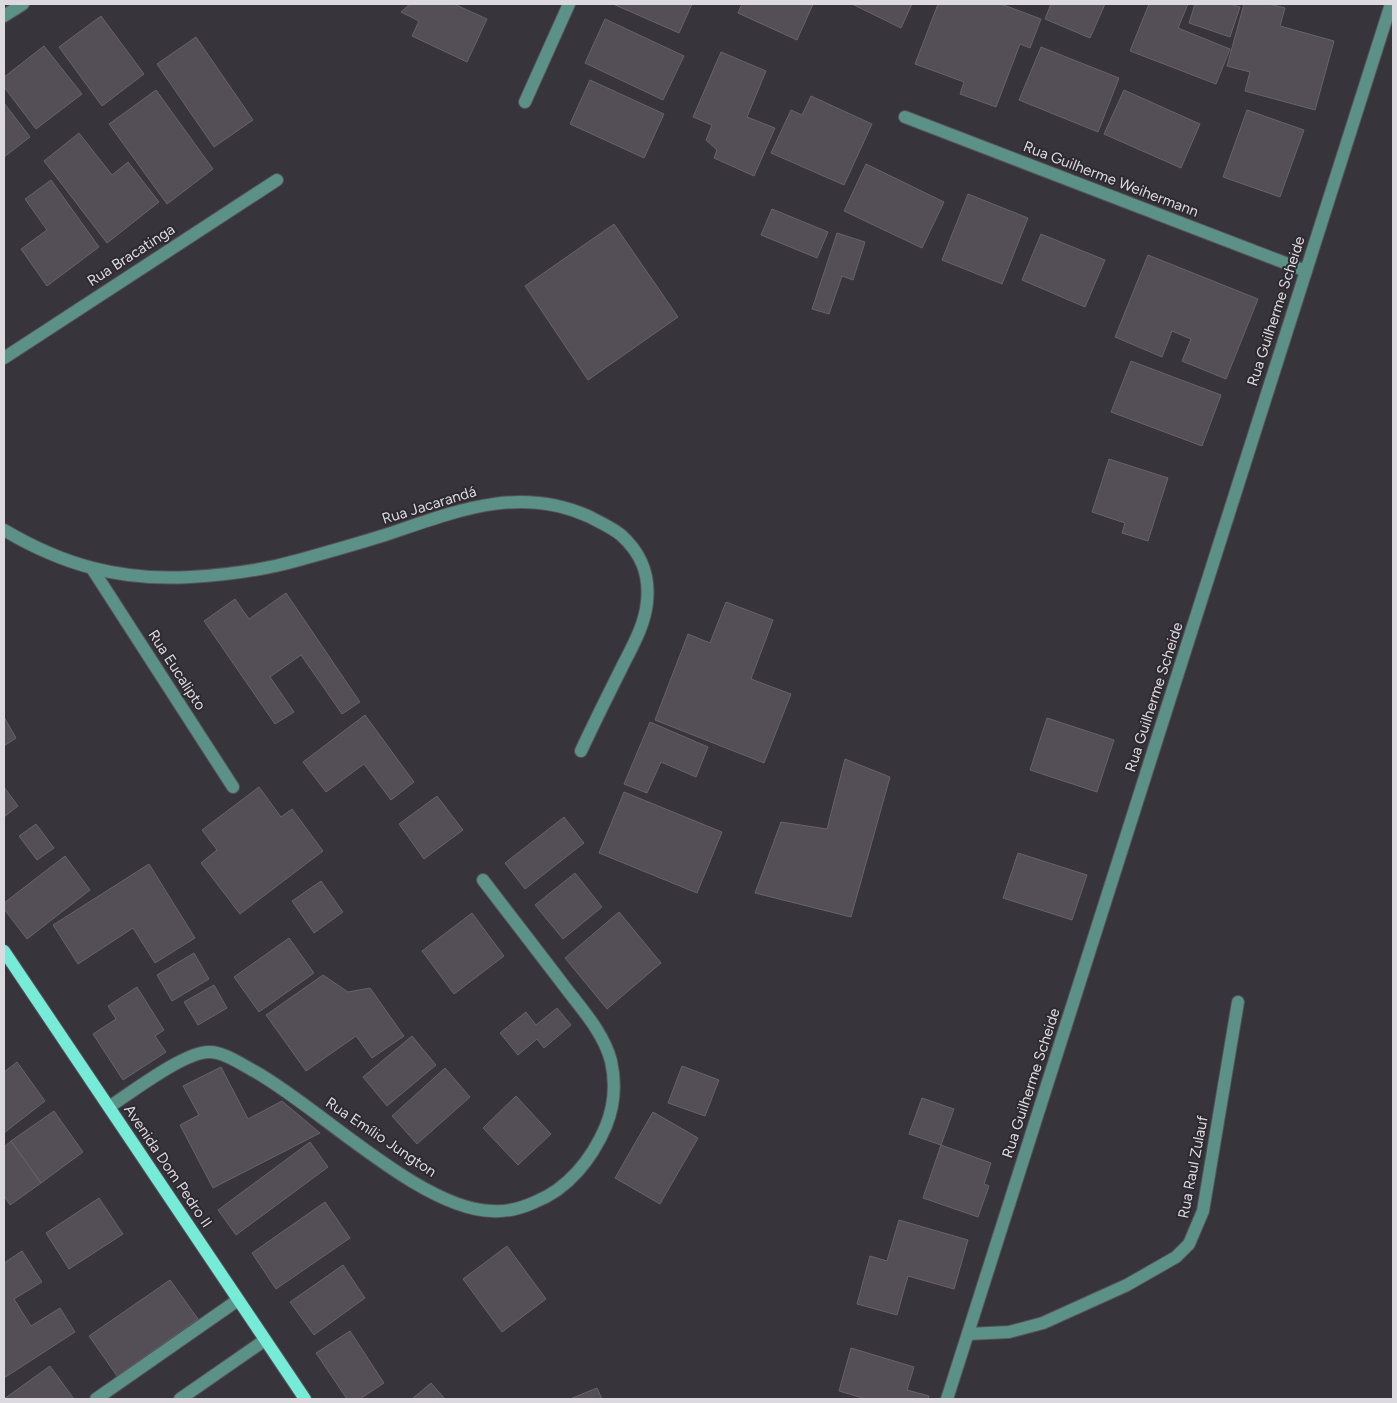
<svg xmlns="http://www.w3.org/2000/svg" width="1397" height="1403" viewBox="0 0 1397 1403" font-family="Figtree,sans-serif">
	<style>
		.building { fill: #544f57; stroke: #68636b }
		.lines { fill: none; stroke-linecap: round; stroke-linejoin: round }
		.minor-casing { stroke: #565258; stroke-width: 14 }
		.major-casing { stroke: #565258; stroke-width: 14 }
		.minor { stroke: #5b9187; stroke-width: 12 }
		.major { stroke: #76ecd8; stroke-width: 12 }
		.labels { text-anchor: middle; stroke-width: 4; stroke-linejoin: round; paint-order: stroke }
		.street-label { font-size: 15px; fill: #dcdade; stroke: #2e2a31 }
	</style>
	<rect width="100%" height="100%" fill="#38343b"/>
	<g class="building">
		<polygon points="410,4 454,4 487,19 467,62 412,36 419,21 401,12"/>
		<polygon points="613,4 692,4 679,33"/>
		<polygon points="742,4 813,4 797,40 738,13"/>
		<polygon points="852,4 912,4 901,28"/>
		<polygon points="938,4 1001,4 1041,19 1030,48 1020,44 996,107 960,94 964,82 915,64"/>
		<polygon points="1051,4 1105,4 1090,38 1045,19"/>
		<polygon points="1149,4 1188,4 1178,28 1230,49 1216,84 1130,51"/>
		<polygon points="1195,4 1230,4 1240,7 1230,37 1189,23"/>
		<polygon points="1244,4 1269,4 1285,8 1280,26 1334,41 1315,110 1245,91 1250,72 1227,66"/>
		<polygon points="101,16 144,74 102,106 59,47"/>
		<polygon points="605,19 684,56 663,100 585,63"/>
		<polygon points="196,37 253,120 214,147 157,64"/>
		<polygon points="44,46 82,94 36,129 4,87 4,77"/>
		<polygon points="1041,47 1119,78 1098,132 1019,100"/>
		<polygon points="721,52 766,71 747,117 775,128 754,176 714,158 717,150 706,140 712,125 693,117"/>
		<polygon points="590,80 664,114 644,158 570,124"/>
		<polygon points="156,90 213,169 167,204 109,124"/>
		<polygon points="1124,90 1200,124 1181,168 1104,134"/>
		<polygon points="811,96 872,124 844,185 771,153 791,110 802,115"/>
		<polygon points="4,103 30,137 4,157"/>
		<polygon points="1247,110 1304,130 1280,197 1223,177"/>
		<polygon points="79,133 112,175 128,162 159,202 107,243 44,161"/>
		<polygon points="866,164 944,202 922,248 844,211"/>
		<polygon points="51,180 99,247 47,286 21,249 47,230 25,199"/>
		<polygon points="968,194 1028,218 1002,284 942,260"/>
		<polygon points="772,209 828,232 817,258 761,235"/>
		<polygon points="614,224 678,317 588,380 525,286"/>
		<polygon points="837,233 865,242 853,280 842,276 829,314 812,309"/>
		<polygon points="1041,234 1105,260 1085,307 1022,280"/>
		<polygon points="1148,255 1258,299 1226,379 1182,361 1191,339 1172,331 1162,357 1115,337"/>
		<polygon points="1131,361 1221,395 1202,446 1111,412"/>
		<polygon points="1109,459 1168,478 1148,541 1122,533 1125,523 1092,512"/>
		<polygon points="286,593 360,702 342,714 301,655 270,677 294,712 275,724 204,621 235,599 249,619"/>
		<polygon points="726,602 773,620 751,679 791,694 764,763 655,720 688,634 710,643"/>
		<polygon points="365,715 414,782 391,800 364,764 326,792 303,762"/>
		<polygon points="4,717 16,738 4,746"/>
		<polygon points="1047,718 1114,740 1097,792 1030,770"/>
		<polygon points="650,722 708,747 696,777 661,762 647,793 624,784"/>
		<polygon points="845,759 890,777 851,917 755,893 781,822 827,829"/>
		<polygon points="4,787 18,806 4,817"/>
		<polygon points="259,787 281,817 292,809 323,851 240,914 201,863 217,850 202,830"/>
		<polygon points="624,792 722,832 697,893 599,853"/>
		<polygon points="437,796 463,830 424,859 399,824"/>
		<polygon points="564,817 584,843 525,889 505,863"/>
		<polygon points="36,824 54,848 37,860 19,836"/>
		<polygon points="1018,853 1087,875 1072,920 1003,898"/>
		<polygon points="65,856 90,890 27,939 4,909 4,903"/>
		<polygon points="149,864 195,938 155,963 133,928 78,964 53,925"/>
		<polygon points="575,873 602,907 563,939 535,905"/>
		<polygon points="321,881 343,912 314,933 292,901"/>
		<polygon points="619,912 661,963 607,1009 565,958"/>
		<polygon points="472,913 504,956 454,994 422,951"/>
		<polygon points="289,938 314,973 259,1012 234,977"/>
		<polygon points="194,953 209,979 172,1001 157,975"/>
		<polygon points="323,975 348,992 370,988 404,1036 372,1058 356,1036 306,1071 266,1015"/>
		<polygon points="214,985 227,1008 198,1025 184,1002"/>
		<polygon points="137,987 164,1030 155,1036 166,1052 123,1080 93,1034 116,1019 108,1006"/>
		<polygon points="557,1008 571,1025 544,1048 537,1039 518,1055 500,1033 526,1012 536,1025"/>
		<polygon points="412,1036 436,1065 387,1106 363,1077"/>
		<polygon points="17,1062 45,1101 4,1133 4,1072"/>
		<polygon points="682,1066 719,1080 705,1116 668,1103"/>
		<polygon points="221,1067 248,1119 282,1101 320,1133 213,1188 180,1125 199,1115 183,1086"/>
		<polygon points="445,1068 470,1097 417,1144 392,1116"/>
		<polygon points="516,1096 551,1134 518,1165 483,1128"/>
		<polygon points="922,1098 954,1109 941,1145 909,1134"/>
		<polygon points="54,1111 83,1152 41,1183 11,1141"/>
		<polygon points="653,1112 698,1138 660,1204 615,1178"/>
		<polygon points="11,1141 41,1183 10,1205 4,1196 4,1147"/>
		<polygon points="310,1142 328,1167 236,1235 218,1210"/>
		<polygon points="941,1145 991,1163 984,1184 989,1186 978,1217 923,1198"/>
		<polygon points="99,1198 123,1234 69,1269 46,1233"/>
		<polygon points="325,1202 350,1238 276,1289 252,1253"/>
		<polygon points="899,1220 968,1240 954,1289 908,1276 897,1315 857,1304 870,1256 887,1261"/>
		<polygon points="507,1246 546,1299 502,1332 463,1279"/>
		<polygon points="22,1251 42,1282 14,1299 31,1326 60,1308 75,1332 4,1378 4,1263"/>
		<polygon points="343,1265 365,1298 314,1335 290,1302"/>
		<polygon points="170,1280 198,1319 117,1376 89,1336"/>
		<polygon points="350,1331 384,1383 360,1399 347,1399 316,1353"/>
		<polygon points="851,1348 914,1367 907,1390 929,1396 928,1399 866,1399 839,1391"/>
		<polygon points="50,1366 74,1399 4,1399"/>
		<polygon points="431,1383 445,1399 412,1399"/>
		<polygon points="597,1388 602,1399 570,1399"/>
	</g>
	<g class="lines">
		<defs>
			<g id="minor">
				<polyline points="4,16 23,4"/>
				<polyline points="525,102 569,4"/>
				<polyline points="905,117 1306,271"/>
				<polyline points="4,358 277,180"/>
				<path d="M 4,530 C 63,565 120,581 190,577 C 226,575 264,570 299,560 C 328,552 356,544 385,535 C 454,512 519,484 590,517 C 601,523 611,527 621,535 C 641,553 650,574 647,602 C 645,625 632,647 622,667 C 608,695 594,723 581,751"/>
				<polyline points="93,570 233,787"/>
				<path d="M 109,1107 C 132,1092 184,1052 209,1052 C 224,1052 241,1064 254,1071 C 318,1106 421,1210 492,1211 C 507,1212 522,1208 535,1202 C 568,1189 592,1159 606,1126 C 614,1106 616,1083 611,1061 C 603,1030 577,1004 559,979 C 534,946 508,913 483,880"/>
				<polyline points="968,1334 1009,1332 1043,1323 1127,1285 1176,1257 1189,1244 1203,1211 1238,1002"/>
				<polyline points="96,1399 238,1300"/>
				<polyline points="180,1399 265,1340"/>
				<polyline points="947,1399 1391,4"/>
			</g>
			<polyline id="major" points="4,951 305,1399"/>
		</defs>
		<use href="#minor" class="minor-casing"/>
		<use href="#major" class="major-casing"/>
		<use href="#minor" class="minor"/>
		<use href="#major" class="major"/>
	</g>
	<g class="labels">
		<g class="street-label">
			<text transform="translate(1111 179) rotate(21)" y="5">Rua Guilherme Weihermann</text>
			<text transform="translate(131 255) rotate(-33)" y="5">Rua Bracatinga</text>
			<text transform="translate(1276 311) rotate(-72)" y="5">Rua Guilherme Scheide</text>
			<text transform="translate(429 505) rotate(-17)" y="5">Rua Jacarandá</text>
			<text transform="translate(177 670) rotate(57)" y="5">Rua Eucalipto</text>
			<text transform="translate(1154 697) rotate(-72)" y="5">Rua Guilherme Scheide</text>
			<text transform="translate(1031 1083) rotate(-72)" y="5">Rua Guilherme Scheide</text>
			<text transform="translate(381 1137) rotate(34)" y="5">Rua Emílio Jungton</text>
			<text transform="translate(168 1166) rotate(56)" y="5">Avenida Dom Pedro II</text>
			<text transform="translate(1193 1167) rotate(-79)" y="5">Rua Raul Zulauf</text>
		</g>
	</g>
	<rect width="1397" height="1403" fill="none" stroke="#dcdade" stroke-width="10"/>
</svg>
